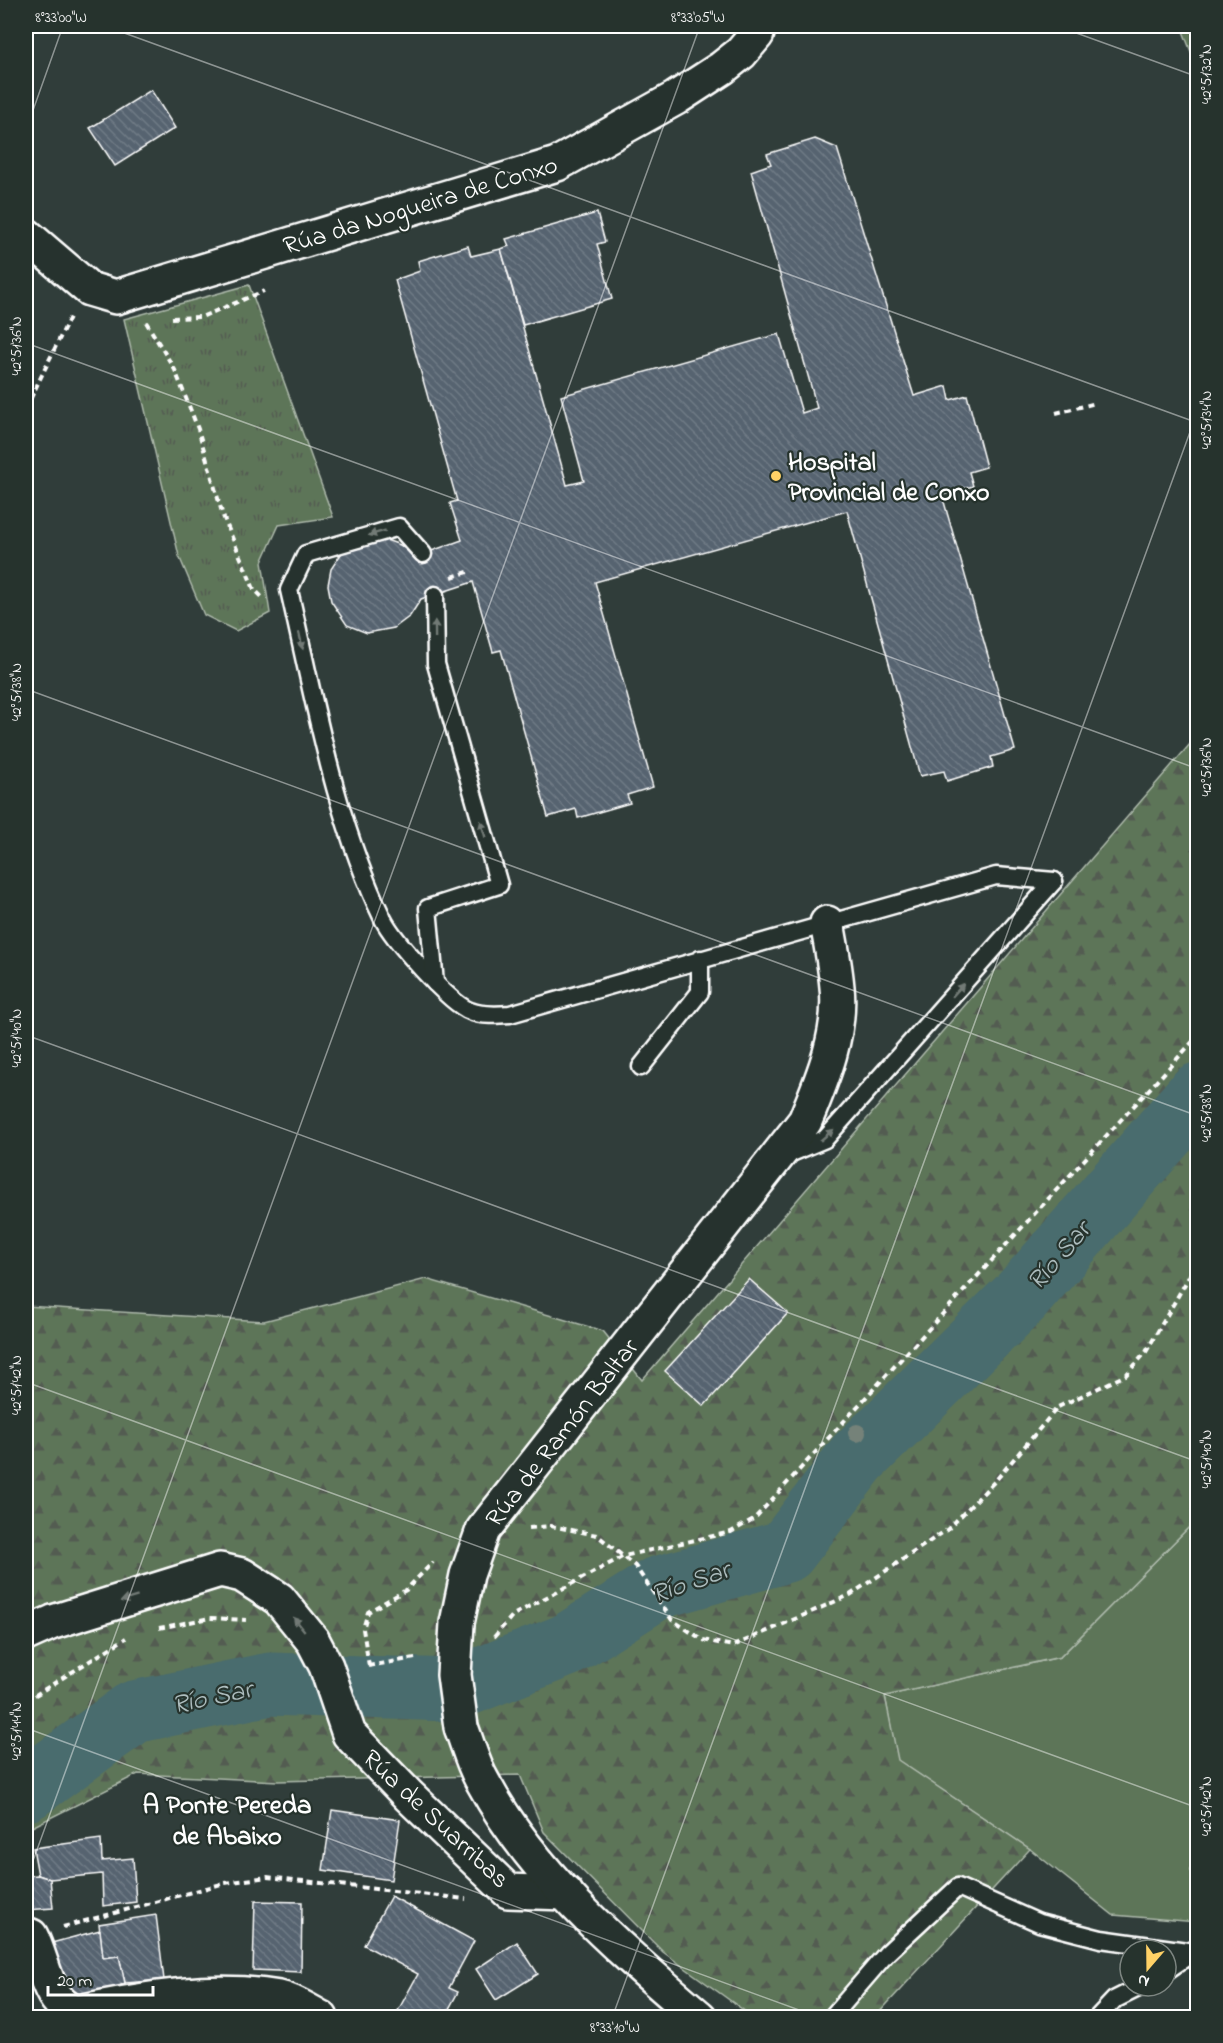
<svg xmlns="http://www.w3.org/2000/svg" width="1223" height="2043" viewBox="0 0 1223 2043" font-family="'Indie Flower',sans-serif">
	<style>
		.grass { fill: #5d7458; stroke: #aebaac; stroke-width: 1.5 }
		.forest { fill: url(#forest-firs); stroke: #aebaac; stroke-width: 1.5 }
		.park { fill: url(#park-tufts); stroke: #aebaac; stroke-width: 1.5 }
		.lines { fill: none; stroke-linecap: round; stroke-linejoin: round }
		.river { stroke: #486c6e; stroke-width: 63 }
		.building { fill: url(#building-back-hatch); stroke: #fff; stroke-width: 1.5 }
		.service-casing { stroke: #fff; stroke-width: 21 }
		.minor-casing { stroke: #fff; stroke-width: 38 }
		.tertiary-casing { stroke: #fff; stroke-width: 38 }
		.path { stroke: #fff; stroke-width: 4; stroke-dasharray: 6 4.5; stroke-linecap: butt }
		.service { stroke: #26332d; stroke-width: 16 }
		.minor { stroke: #26332d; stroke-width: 33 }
		.tertiary { stroke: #26332d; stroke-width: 33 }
		.tertiary-bridge-casing { stroke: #fff; stroke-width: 38; stroke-linecap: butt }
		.tertiary-bridge { stroke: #26332d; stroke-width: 33 }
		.tree { fill: #758279 }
		.oneway { fill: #727a76 }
		.ticks { fill: none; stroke: #fff; stroke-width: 1.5; stroke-opacity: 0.45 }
		.poi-dot { fill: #ffd166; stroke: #26332d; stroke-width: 2 }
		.labels { text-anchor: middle; stroke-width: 4.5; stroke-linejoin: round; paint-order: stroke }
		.street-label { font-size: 26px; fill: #fff; stroke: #26332d }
		.poi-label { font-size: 26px; font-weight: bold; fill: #fff; stroke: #26332d; text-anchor: start }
		.water-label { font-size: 27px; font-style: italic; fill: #adbdbe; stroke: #26332d }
		.neighbourhood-label { font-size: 27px; font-weight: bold; fill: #fff; stroke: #26332d }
		.neatline { fill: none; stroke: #fff; stroke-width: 2 }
		.ticks-label { font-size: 15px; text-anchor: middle; fill: #fff }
	</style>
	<defs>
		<pattern id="forest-firs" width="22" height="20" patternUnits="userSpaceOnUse" patternTransform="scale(1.5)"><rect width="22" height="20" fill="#5d7458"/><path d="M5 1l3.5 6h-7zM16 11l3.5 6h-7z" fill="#535c51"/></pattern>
		<pattern id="park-tufts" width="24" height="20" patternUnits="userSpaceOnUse" patternTransform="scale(1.5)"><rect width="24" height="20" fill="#5d7458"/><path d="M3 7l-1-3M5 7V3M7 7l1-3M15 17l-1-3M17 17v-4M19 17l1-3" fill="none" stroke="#535c51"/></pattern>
		<pattern id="building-back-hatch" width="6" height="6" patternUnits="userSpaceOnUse" patternTransform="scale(1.5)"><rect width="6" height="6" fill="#566370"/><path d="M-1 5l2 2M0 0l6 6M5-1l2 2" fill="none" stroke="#6f7a85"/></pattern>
	</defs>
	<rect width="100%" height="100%" fill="#303d3a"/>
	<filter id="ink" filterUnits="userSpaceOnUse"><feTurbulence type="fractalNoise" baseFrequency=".0167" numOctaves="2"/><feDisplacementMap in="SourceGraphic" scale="12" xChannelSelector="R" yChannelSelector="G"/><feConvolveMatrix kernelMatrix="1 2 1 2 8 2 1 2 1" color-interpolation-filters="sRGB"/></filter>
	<g filter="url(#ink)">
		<polygon class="grass" points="1197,1519 1197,1922 1113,1915 1030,1849 897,1760 885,1696 1060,1657"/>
		<g class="forest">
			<polygon points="1181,26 1197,26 1197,67"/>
			<polygon points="1197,736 1197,1519 1060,1657 885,1696 898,1760 1030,1849 875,2017 753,2017 663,1952 544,1832 520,1775 278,1781 138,1774 26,1830 26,1306 264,1321 426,1279 603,1331 642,1380"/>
		</g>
		<polygon class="park" points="249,285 333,517 279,525 262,562 270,613 236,631 204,615 179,556 124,319"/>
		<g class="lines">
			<polyline class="river" points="26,1790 134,1712 270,1684 453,1690 567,1645 657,1588 786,1551 857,1458 1020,1298 1198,1094"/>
		</g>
		<g class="building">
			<polygon points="151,90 175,128 115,166 90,128"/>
			<polygon points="815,139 837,148 914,396 947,386 950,400 967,395 986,467 969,472 973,486 942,495 1015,750 991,757 993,767 947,781 944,771 920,776 847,511 595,582 653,787 627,795 630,803 578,818 576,809 548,817 501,650 493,652 473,582 421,599 410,616 394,628 367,633 347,625 331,601 328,585 331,569 343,551 381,538 400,545 415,557 462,540 450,503 457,501 395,280 420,271 418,261 468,246 471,256 501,249 567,485 584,481 561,396 779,334 802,413 817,408 751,171 771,164 767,154"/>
			<polygon points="597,213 605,242 597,244 612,299 523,325 501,249 509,246 506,239"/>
			<polygon points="749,1279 788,1313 704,1406 665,1371"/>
			<polygon points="332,1810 400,1820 391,1880 323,1870"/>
			<polygon points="1198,1832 1198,1873 1190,1871"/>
			<polygon points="101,1839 102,1861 133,1858 136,1902 103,1906 102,1874 50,1879 38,1875 33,1848"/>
			<polygon points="38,1875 50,1879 53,1908 26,1910 26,1876"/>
			<polygon points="391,1896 474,1941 449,1988 458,1992 444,2018 394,2018 418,1974 364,1945"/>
			<polygon points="255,1901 302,1902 301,1972 253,1970"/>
			<polygon points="156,1915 164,1980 125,1983 119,1956 103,1958 99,1924"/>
			<polygon points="100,1930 103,1958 119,1956 125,1983 99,1997 68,2003 48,1944"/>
			<polygon points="517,1942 538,1974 496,2000 476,1969"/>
		</g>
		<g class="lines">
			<defs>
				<g id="service">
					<path d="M 423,554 L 399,527 L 306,554 L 289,590 C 314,698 334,818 383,919 C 393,939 449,1003 470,1011 C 482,1016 497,1015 510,1014 L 996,876 L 1054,881"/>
					<polyline points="435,595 436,664 499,885 428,908 435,983"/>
					<polyline points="641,1067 700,992 700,959"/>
					<polyline points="784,1156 825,1139 1054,881"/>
					<polyline points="1166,1971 1194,1952 1198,1953"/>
					<polyline points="831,2018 887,1953 958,1887 1039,1923 1101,1939 1194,1952"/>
					<polyline points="1097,2018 1114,2000 1142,1986"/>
				</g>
				<g id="minor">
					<polyline points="26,235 89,289 116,297 557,164 676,98 722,68 741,53 757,34 758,26"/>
					<polyline points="26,1634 53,1622 220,1570 242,1575 279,1599 313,1641 326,1666 349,1734 409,1796 508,1891 566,1893"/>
					<path d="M 26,1934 L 31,1936 C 44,1961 47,2007 78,2012 C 141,1999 215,1986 279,1998 C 293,2001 308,2011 321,2018"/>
				</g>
				<g id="tertiary">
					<path d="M 457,1623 L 467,1575 L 483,1530 L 805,1121 C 822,1080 842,1033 837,987 C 835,965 831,944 827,923"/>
					<path d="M 461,1727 C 468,1745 473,1765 483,1782 C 534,1877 620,1949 700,2018"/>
				</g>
			</defs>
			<use href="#service" class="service-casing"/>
			<use href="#minor" class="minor-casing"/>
			<use href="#tertiary" class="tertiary-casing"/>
			<g class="path">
				<polyline points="172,318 201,317 264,291"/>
				<polyline points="146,322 175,370 198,429 223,516 254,589 263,598"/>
				<polyline points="26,408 70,317"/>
				<polyline points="1056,413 1096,403"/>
				<polyline points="452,577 471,571"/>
				<polyline points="529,1528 551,1526 597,1535 635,1566 672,1620 703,1640 733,1646 850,1595 948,1529 996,1480 1058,1407 1126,1375 1146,1352 1198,1261"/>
				<polyline points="159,1628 210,1618 246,1620"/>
				<polyline points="494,1637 513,1615 624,1556 731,1532 755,1518 1198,1036"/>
				<polyline points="368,1666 415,1658"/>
				<polyline points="369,1666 363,1629 368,1612 406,1590 433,1562"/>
				<polyline points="26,1701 126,1638"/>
				<polyline points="63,1927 225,1883 267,1877 466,1899"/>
			</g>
			<use href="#service" class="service"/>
			<use href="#minor" class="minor"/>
			<use href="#tertiary" class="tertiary"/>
			<defs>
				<polyline id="tertiary-bridge" points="457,1623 454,1675 461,1727"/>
			</defs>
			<use href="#tertiary-bridge" class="tertiary-bridge-casing"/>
			<use href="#tertiary-bridge" class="tertiary-bridge"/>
		</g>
		<circle class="tree" cx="857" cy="1433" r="9"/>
		<defs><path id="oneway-solid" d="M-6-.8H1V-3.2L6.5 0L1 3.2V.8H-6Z" transform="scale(1.5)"/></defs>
		<g class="oneway">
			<use href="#oneway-solid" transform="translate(377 533) rotate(164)"/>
			<use href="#oneway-solid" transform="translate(435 629) rotate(-91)"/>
			<use href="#oneway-solid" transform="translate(301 641) rotate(77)"/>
			<use href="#oneway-solid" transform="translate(483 829) rotate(-106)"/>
			<use href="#oneway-solid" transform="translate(958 990) rotate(-48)"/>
			<use href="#oneway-solid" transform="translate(827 1135) rotate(-40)"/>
			<use href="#oneway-solid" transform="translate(129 1599) rotate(163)"/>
			<use href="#oneway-solid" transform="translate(299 1624) rotate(-129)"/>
		</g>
	</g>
	<path class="ticks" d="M 105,26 L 1198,423M 1057,26 L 1198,77M 26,130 L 63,26M 26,343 L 1198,769M 26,689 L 1198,1116M 26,1035 L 1198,1462M 26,1382 L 1198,1808M 26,1728 L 821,2018M 26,1880 L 700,26M 612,2018 L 1198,410"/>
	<circle class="poi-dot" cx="776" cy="476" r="6"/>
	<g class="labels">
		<g class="street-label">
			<text transform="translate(420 204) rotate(-17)" y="9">Rúa da Nogueira de Conxo</text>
			<text transform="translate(561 1432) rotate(-52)" y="9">Rúa de Ramón Baltar</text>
			<text transform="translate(437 1818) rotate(43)" y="9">Rúa de Suarribas</text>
		</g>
		<g class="poi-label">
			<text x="788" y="470">Hospital<tspan x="788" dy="30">Provincial de Conxo</tspan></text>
		</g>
		<g class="water-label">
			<text transform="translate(1058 1255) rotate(-49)" y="9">Río Sar</text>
			<text transform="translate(690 1581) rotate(-19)" y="9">Río Sar</text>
			<text transform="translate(212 1696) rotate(-12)" y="9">Río Sar</text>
		</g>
		<g class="neighbourhood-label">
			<text x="227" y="1813">A Ponte Pereda<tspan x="227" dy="31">de Abaixo</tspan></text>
		</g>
	</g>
	<rect width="1223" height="2043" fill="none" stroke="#26332d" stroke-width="66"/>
	<g transform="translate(1148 1968) rotate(200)"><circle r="28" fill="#26332d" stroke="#7d8581" stroke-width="1.5"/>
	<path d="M0-4.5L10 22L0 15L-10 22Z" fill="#ffd166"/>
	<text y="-9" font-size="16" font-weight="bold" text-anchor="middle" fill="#ffffff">N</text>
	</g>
	<path d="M48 1986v9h105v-9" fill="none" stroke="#ffffff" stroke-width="3"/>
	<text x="57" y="1986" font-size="18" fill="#ffffff" stroke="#26332d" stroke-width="4.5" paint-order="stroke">20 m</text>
	<rect x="33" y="33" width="1157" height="1977" class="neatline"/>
	<g class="ticks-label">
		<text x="61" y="22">8°33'00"W</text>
		<text x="698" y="22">8°33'05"W</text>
		<text transform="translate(1206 74) rotate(-90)" y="5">42°51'32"N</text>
		<text transform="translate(16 346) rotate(-90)" y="5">42°51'36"N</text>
		<text transform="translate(1206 420) rotate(-90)" y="5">42°51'34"N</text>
		<text transform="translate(16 692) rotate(-90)" y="5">42°51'38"N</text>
		<text transform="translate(1206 767) rotate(-90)" y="5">42°51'36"N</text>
		<text transform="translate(16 1038) rotate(-90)" y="5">42°51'40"N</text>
		<text transform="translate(1206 1113) rotate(-90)" y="5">42°51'38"N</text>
		<text transform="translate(16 1385) rotate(-90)" y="5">42°51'42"N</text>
		<text transform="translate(1206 1459) rotate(-90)" y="5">42°51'40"N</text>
		<text transform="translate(16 1731) rotate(-90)" y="5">42°51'44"N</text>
		<text transform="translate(1206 1806) rotate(-90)" y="5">42°51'42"N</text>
		<text x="615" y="2032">8°33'10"W</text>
	</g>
</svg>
